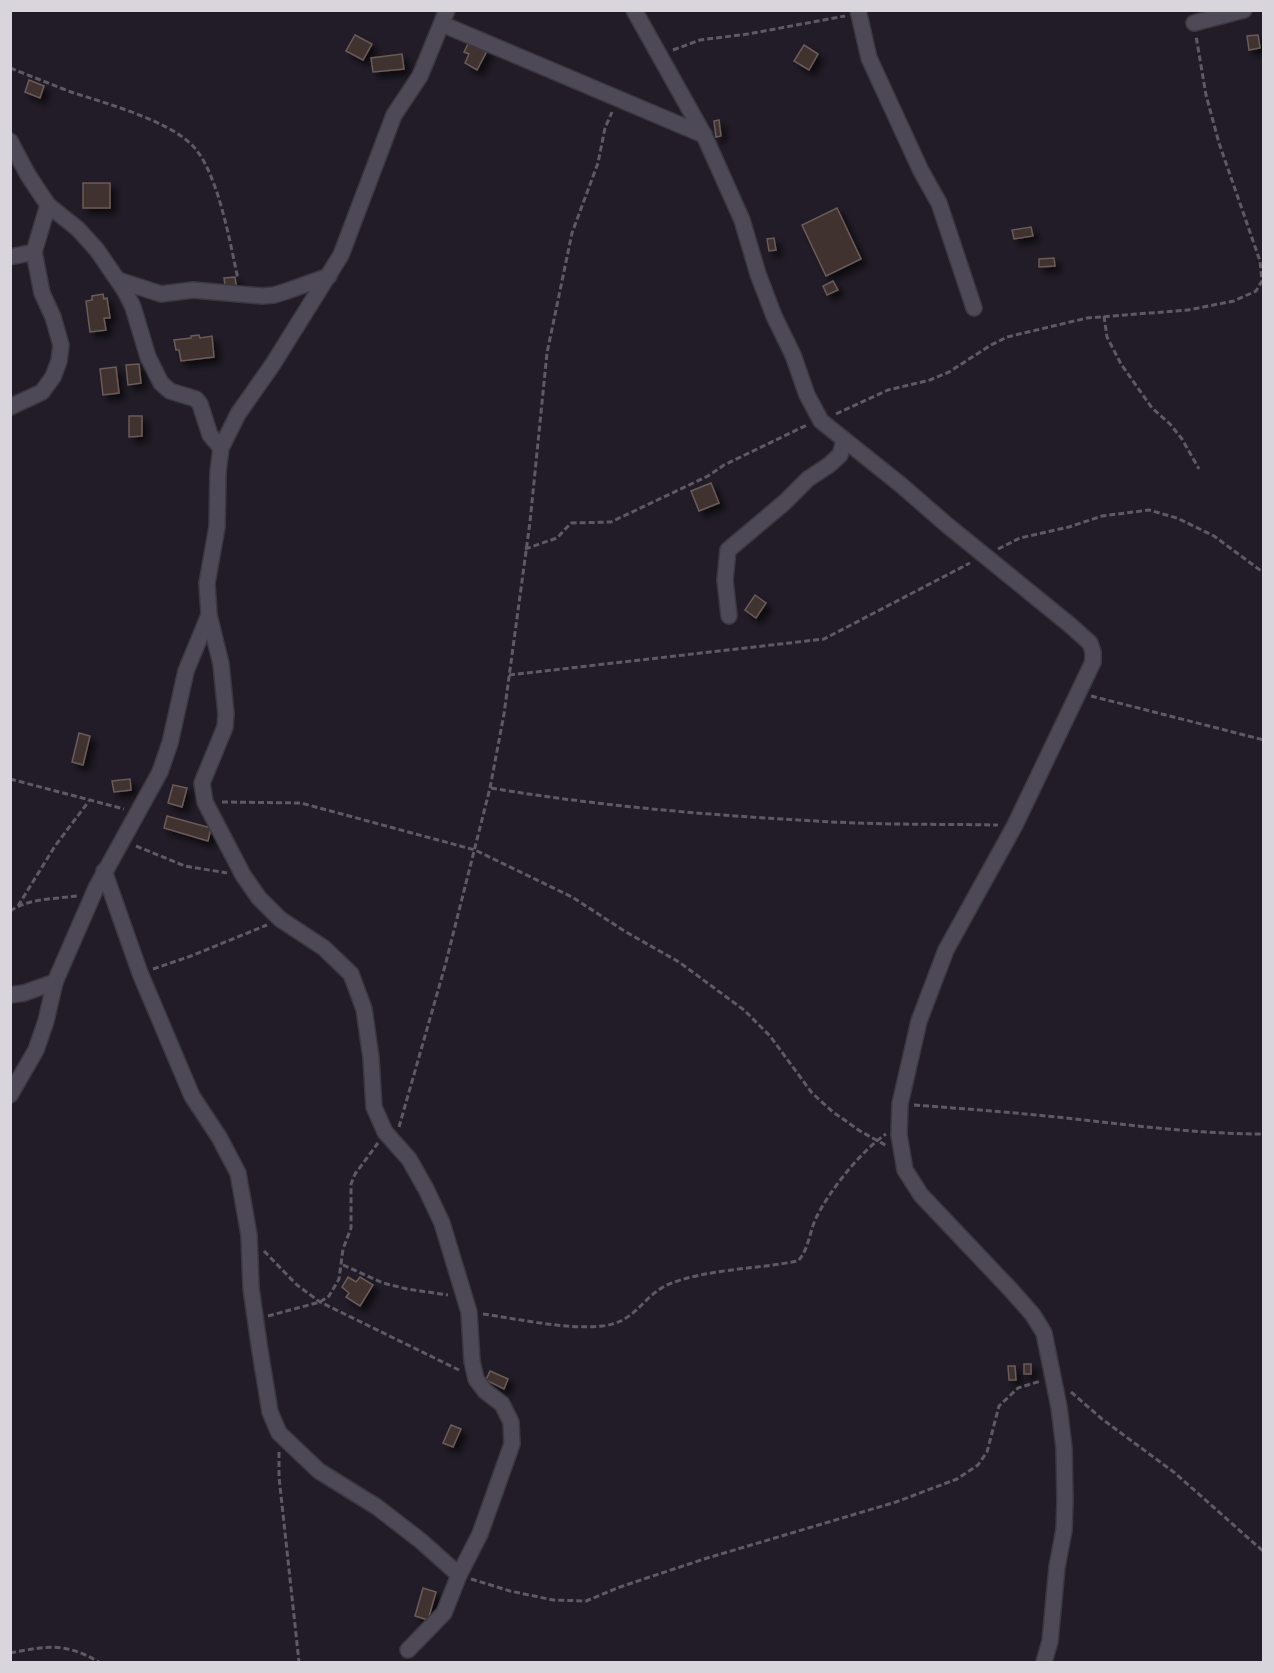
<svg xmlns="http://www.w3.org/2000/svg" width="1274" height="1673" viewBox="0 0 1274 1673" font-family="'Nunito Sans',sans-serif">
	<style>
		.building { fill: #40312f; stroke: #6b5b58; stroke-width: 1.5; filter: url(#shadow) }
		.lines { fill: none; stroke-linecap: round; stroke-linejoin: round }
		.minor-casing { stroke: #3b3841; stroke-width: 18 }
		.path { stroke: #5e5a64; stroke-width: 3; stroke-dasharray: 6 3; stroke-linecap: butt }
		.minor { stroke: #4e4956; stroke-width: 15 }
	</style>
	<defs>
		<filter id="shadow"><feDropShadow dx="5.5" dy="5.5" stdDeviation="3" flood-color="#0009"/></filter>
	</defs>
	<rect width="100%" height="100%" fill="#211c27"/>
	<g class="building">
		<polygon points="355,35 372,44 363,60 346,51"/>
		<polygon points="1258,35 1260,48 1249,50 1247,36"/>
		<polygon points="469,42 487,51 477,70 465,63 469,54 464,52"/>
		<polygon points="804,45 818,54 809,70 794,61"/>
		<polygon points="402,54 404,69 373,72 371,58"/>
		<polygon points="29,80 44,86 40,98 25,92"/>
		<polygon points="719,120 721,136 716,137 714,121"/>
		<rect x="83" y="183" width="27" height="25"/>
		<polygon points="837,208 861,259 826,276 802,225"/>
		<polygon points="1031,227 1033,236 1014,239 1012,230"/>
		<polygon points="774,238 776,250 769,251 767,239"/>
		<polygon points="1054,258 1055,266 1039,267 1039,259"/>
		<polygon points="235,277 237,290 226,292 224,278"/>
		<polygon points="833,281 838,290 827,295 823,286"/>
		<polygon points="103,294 104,299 107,298 110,318 104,318 106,330 90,332 86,301 92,300 92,296"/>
		<polygon points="199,335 200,338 212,336 214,357 181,361 179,350 176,350 174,340 191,338 191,336"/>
		<polygon points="139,364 141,383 128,385 126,365"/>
		<polygon points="116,367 119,393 103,395 100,369"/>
		<polygon points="129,416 142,416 142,436 129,437"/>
		<polygon points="711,483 719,503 699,511 691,491"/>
		<polygon points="755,595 766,603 756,618 745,610"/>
		<polygon points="79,733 90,736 83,765 72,762"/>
		<polygon points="130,779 131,790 114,792 112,781"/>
		<polygon points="173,785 187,788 182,807 168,803"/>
		<polygon points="167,816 211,828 208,841 164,828"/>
		<polygon points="348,1277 356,1282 360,1277 373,1285 360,1306 346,1297 349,1293 342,1287"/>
		<rect x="1024" y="1364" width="7" height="10"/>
		<polygon points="1008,1366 1015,1366 1016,1380 1009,1380"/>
		<polygon points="490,1371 508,1379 504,1389 486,1380"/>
		<polygon points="451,1425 461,1429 453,1447 443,1443"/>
		<polygon points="423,1588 436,1592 428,1620 415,1616"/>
	</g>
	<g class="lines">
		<defs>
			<g id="minor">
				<polyline points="634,10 704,135 742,220 758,274 774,316 793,355 807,395 821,421 901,485 947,525 1070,625 1090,643 1093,652 1093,662 1015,825 946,950 919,1021 900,1104 899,1135 905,1170 921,1195 1011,1290 1033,1315 1044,1333 1059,1407 1064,1448 1065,1501 1064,1530 1057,1567 1050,1641 1044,1662"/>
				<polyline points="858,10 869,58 921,171 939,203 974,308"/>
				<polyline points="1194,23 1244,10"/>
				<polyline points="442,24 704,135"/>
				<polyline points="10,141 28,175 48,205 78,229 97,250 125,291 133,307 148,357 161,383 170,391 196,399 200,404 210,435 221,448"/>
				<polyline points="10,257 34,252 48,205"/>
				<polyline points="118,280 161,294 193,290 262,296 274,295 287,291 329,276"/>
				<polyline points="10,407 42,392 53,377 59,361 61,345 53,317 42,293 34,252"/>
				<polyline points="209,615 221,664 226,714 225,727 202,783 205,802 243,875 259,898 280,919 324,948 351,974 364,1009 371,1058 374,1107 385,1132 409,1159 426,1189 442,1223 469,1312 472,1361 476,1379 485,1391 502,1404 511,1422 512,1444 480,1534 459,1575 444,1613 408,1650"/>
				<polyline points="729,616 725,580 728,550 785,502 808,479 829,465 840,455 844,441"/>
				<polyline points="104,871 140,973 192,1096 219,1137 238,1173 249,1235 251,1288 260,1351 270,1412 279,1433 319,1471 377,1507 421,1541 459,1575"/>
				<polyline points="10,995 24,993 55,982"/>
				<polyline points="10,1095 36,1050 46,1021 55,982 96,888 160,772 170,743 186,671 209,615 207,583 217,527 218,472 221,448 238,414 273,364 341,255 394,115 420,76 447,10"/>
			</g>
		</defs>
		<use href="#minor" class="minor-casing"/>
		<g class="path">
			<polyline points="673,50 700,40 748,34 845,16"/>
			<path d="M 10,68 C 31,76 50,84 71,92 C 105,103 167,120 192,145 C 218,171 230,243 238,279"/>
			<polyline points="1104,316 1107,337 1121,364 1152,408 1170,424 1182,439 1199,469"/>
			<polyline points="836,414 888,390 930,380 949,372 991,345 1007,337 1087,318 1188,310 1234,301 1256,291 1262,281 1260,261 1219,143 1206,95 1196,36"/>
			<polyline points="525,549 557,538 571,523 611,522 708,476 724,465 807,425"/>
			<polyline points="998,549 1020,538 1069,527 1102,516 1149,510 1177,518 1214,536 1264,573"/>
			<polyline points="509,675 824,639 970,563"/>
			<polyline points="1091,696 1264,740"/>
			<polyline points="10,779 124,809"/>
			<path d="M 491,788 C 598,806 707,815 816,821 C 877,825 938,824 998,825"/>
			<polyline points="222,802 301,803 475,850 572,897 626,932 679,962 744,1010 770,1036 812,1093 833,1112 860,1131 887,1146"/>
			<polyline points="136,846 185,866 227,873"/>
			<polyline points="18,906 55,846 89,801"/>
			<path d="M 10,911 C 30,898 55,899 77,896"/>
			<polyline points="153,969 191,956 267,925"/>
			<path d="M 914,1105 C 968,1109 1021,1113 1075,1119 C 1137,1126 1201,1134 1264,1134"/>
			<polyline points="399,1127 445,966 490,788 504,714 530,522 547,353 572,233 598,163 605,128 612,112"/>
			<polyline points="264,1251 297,1285 320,1302 459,1370"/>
			<polyline points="343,1265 383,1283 407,1289 448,1295"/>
			<path d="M 483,1314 C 519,1319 567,1330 602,1326 C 635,1323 642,1297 667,1285 C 704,1269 758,1269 798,1261 C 809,1249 809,1233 816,1218 C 830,1190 860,1152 886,1134"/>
			<polyline points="268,1316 320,1302 329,1296 339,1279 343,1249 351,1228 351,1184 355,1174 378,1143"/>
			<polyline points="1071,1392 1102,1419 1175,1473 1264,1552"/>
			<polyline points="279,1452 279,1477 299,1662"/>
			<polyline points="471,1579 510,1591 553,1600 586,1601 620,1587 704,1559 896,1502 957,1479 978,1465 987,1452 999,1406 1018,1388 1041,1381"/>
			<path d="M 10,1653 C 48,1646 64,1642 99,1662"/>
		</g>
		<use href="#minor" class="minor"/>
	</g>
	<rect width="1274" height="1673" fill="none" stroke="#d8d5dd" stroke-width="24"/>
</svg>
